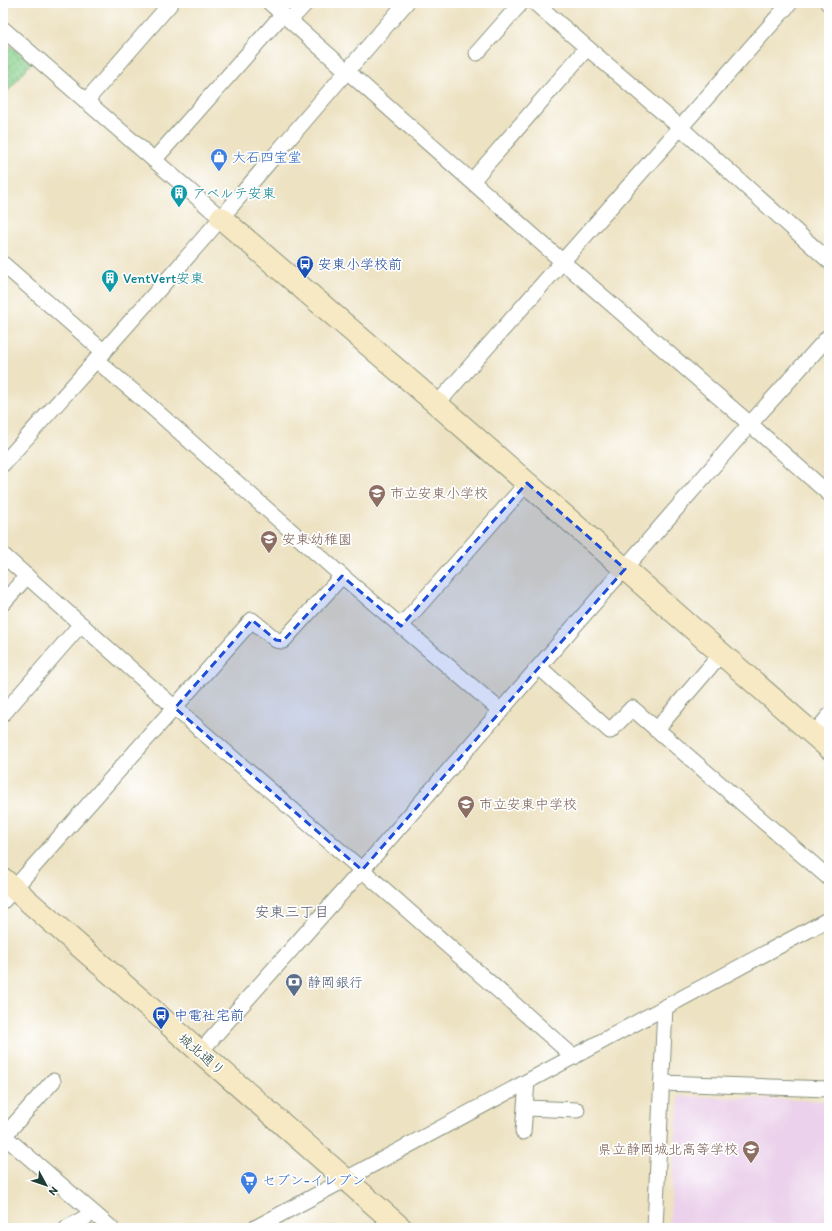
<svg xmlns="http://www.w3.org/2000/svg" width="832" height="1231" viewBox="0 0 832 1231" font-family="Itim,'Klee One',sans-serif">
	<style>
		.built { fill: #ebd1eb }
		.grass { fill: url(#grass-dots); stroke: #548660 }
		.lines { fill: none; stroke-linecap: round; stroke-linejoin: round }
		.street-casing { stroke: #86907b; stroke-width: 17 }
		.secondary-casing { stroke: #86907b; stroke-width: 24 }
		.street { stroke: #fff; stroke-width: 15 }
		.secondary { stroke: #f7e9c3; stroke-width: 22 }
		.marked { fill: #1d4ed8; fill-opacity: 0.2; stroke: #1d4ed8; stroke-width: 3; stroke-dasharray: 8 5; stroke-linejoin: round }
		.labels { text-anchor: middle; stroke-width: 3.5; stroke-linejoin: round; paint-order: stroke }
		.shop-label { font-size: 14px; fill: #366cbe; stroke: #fff; text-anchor: start }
		.culture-label { font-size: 14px; fill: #0d838f; stroke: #fff; text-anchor: start }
		.transit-label { font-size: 14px; fill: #164399; stroke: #fff; text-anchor: start }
		.education-label { font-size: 14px; fill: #785e54; stroke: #fff; text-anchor: start }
		.service-label { font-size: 14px; fill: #4e5e75; stroke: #fff; text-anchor: start }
		.street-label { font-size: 14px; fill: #1f3d34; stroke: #fff }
		.neighbourhood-label { font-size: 15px; fill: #585c6a; stroke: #fff }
	</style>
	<defs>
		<pattern id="grass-dots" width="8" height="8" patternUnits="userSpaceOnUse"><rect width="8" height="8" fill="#88d08c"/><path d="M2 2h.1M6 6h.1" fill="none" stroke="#6faa73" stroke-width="1.8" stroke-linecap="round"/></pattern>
	</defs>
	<rect width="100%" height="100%" fill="#fff"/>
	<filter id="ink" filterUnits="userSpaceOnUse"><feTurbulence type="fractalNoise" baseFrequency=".025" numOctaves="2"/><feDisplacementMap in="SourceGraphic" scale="8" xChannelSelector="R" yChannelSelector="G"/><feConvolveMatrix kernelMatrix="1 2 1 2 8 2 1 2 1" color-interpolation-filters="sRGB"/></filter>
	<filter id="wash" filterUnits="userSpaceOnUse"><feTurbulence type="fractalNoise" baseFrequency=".012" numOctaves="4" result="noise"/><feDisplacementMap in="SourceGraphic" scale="16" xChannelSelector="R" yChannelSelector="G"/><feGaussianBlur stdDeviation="0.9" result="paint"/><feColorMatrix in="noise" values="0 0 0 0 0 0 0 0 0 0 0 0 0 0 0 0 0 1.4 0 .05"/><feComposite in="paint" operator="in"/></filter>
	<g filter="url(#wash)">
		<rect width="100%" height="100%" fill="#ede2c2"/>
		<polygon class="built" points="679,1096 829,1101 829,1228 669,1228"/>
		<polygon class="grass" points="3,40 31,63 3,97"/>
	</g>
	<g filter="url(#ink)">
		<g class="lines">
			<defs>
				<g id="street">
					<polyline points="270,3 563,262 750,424 829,494"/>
					<polyline points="535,3 681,128 829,261"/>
					<polyline points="828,3 829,4"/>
					<polyline points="290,20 306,3"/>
					<polyline points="3,29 221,218"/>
					<polyline points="477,53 521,3"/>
					<polyline points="86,101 171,3"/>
					<polyline points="154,160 283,14"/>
					<polyline points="472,181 587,48"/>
					<polyline points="3,264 104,352"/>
					<polyline points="96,360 147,403 342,576 501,711"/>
					<polyline points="437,404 790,3"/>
					<path d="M 3,464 C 76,382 150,301 221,218 C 283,146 344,74 406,3"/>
					<polyline points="3,555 175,708 362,870 574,1057"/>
					<polyline points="3,603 27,576"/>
					<polyline points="401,626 527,483"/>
					<polyline points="539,667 610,731 632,708 829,878"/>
					<polyline points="4,713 81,624"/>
					<polyline points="656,730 721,654"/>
					<polyline points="814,734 829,716"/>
					<polyline points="3,901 252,620 276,640 283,641 342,576"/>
					<polyline points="200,1052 362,870 750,424 829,336"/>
					<polyline points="662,1083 829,1089"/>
					<polyline points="526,1108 577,1110"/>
					<polyline points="523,1132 527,1082"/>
					<polyline points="3,1135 111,1228"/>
					<polyline points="4,1136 53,1081"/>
					<polyline points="67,1228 93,1213"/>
					<polyline points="255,1228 829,919"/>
					<polyline points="655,1228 665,1007"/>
				</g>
				<g id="secondary">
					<polyline points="221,218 437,404 829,748"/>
					<polyline points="3,879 401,1228"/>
				</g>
			</defs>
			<use href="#street" class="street-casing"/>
			<use href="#secondary" class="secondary-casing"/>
			<use href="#street" class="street"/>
			<use href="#secondary" class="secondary"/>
		</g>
	</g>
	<path class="marked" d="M 527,483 L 625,569 L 362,870 L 175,708 L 252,620 L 276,640 L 283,641 L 342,576 L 401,626 Z"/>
	<defs>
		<symbol id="shop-pin" viewBox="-11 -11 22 30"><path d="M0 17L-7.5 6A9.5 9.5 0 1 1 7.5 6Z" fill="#3f7fe0" stroke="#fff"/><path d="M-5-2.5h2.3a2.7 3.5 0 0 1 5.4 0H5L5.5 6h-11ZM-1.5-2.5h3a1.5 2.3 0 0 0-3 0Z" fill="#fff"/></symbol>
		<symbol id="building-pin" viewBox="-11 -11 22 30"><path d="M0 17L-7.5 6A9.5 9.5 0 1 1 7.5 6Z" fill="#0f9aa8" stroke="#fff"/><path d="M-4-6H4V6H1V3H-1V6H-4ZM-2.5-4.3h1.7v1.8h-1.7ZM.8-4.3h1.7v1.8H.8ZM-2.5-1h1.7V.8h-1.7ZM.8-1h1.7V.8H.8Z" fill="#fff"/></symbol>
		<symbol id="bus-pin" viewBox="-11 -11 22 30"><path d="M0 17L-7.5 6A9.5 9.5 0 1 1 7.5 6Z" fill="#1a4fb4" stroke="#fff"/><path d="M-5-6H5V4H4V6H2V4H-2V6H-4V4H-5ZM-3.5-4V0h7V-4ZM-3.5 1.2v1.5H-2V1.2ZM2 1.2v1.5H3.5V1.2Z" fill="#fff"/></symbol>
		<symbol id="school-pin" viewBox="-11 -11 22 30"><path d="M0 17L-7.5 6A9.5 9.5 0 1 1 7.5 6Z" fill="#8d6e63" stroke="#fff"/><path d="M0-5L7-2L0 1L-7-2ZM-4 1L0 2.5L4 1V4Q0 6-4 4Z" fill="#fff"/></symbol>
		<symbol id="bank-pin" viewBox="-11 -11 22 30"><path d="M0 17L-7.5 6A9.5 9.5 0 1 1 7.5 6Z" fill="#5c6f8a" stroke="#fff"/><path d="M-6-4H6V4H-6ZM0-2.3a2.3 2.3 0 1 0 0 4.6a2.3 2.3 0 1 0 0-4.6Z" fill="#fff"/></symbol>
		<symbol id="supermarket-pin" viewBox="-11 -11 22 30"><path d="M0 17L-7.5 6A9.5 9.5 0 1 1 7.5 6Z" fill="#3f7fe0" stroke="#fff"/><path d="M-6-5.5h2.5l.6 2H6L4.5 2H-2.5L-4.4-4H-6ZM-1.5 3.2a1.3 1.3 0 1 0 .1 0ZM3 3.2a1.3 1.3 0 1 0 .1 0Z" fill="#fff"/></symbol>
	</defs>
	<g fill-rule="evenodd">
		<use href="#shop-pin" x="209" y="147" width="20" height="27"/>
		<use href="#building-pin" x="169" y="183" width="20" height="27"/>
		<use href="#bus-pin" x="295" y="254" width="20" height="27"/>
		<use href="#building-pin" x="100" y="268" width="20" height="27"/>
		<use href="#school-pin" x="367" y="483" width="20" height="27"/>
		<use href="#school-pin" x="259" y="529" width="20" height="27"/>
		<use href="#school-pin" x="456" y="794" width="20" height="27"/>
		<use href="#bank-pin" x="284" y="972" width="20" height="27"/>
		<use href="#bus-pin" x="151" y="1005" width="20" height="27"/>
		<use href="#school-pin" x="741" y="1139" width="20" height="27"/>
		<use href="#supermarket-pin" x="239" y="1170" width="20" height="27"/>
	</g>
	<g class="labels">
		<g class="shop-label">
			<text x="232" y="162">大石四宝堂</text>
			<text x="262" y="1185">セブン-イレブン</text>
		</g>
		<g class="culture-label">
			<text x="192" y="198">アベルテ安東</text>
			<text x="123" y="283">VentVert安東</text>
		</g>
		<g class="transit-label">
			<text x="318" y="269">安東小学校前</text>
			<text x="174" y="1020">中電社宅前</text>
		</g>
		<g class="education-label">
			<text x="390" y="498">市立安東小学校</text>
			<text x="282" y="544">安東幼稚園</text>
			<text x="479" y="809">市立安東中学校</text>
			<text x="738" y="1154" text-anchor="end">県立静岡城北高等学校</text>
		</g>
		<g class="service-label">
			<text x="307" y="987">静岡銀行</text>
		</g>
		<g class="street-label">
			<text transform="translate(202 1054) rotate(41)" y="5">城北通り</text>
		</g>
		<g class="neighbourhood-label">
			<text x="292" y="917">安東三丁目</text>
		</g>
	</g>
	<rect width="832" height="1231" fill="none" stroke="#fff" stroke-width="16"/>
	<g transform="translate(46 1185) rotate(130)" stroke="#ffffff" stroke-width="3" paint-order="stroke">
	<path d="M0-3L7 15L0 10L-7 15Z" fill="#1f3d34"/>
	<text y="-6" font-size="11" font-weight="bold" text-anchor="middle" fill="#1f3d34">N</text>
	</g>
</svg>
